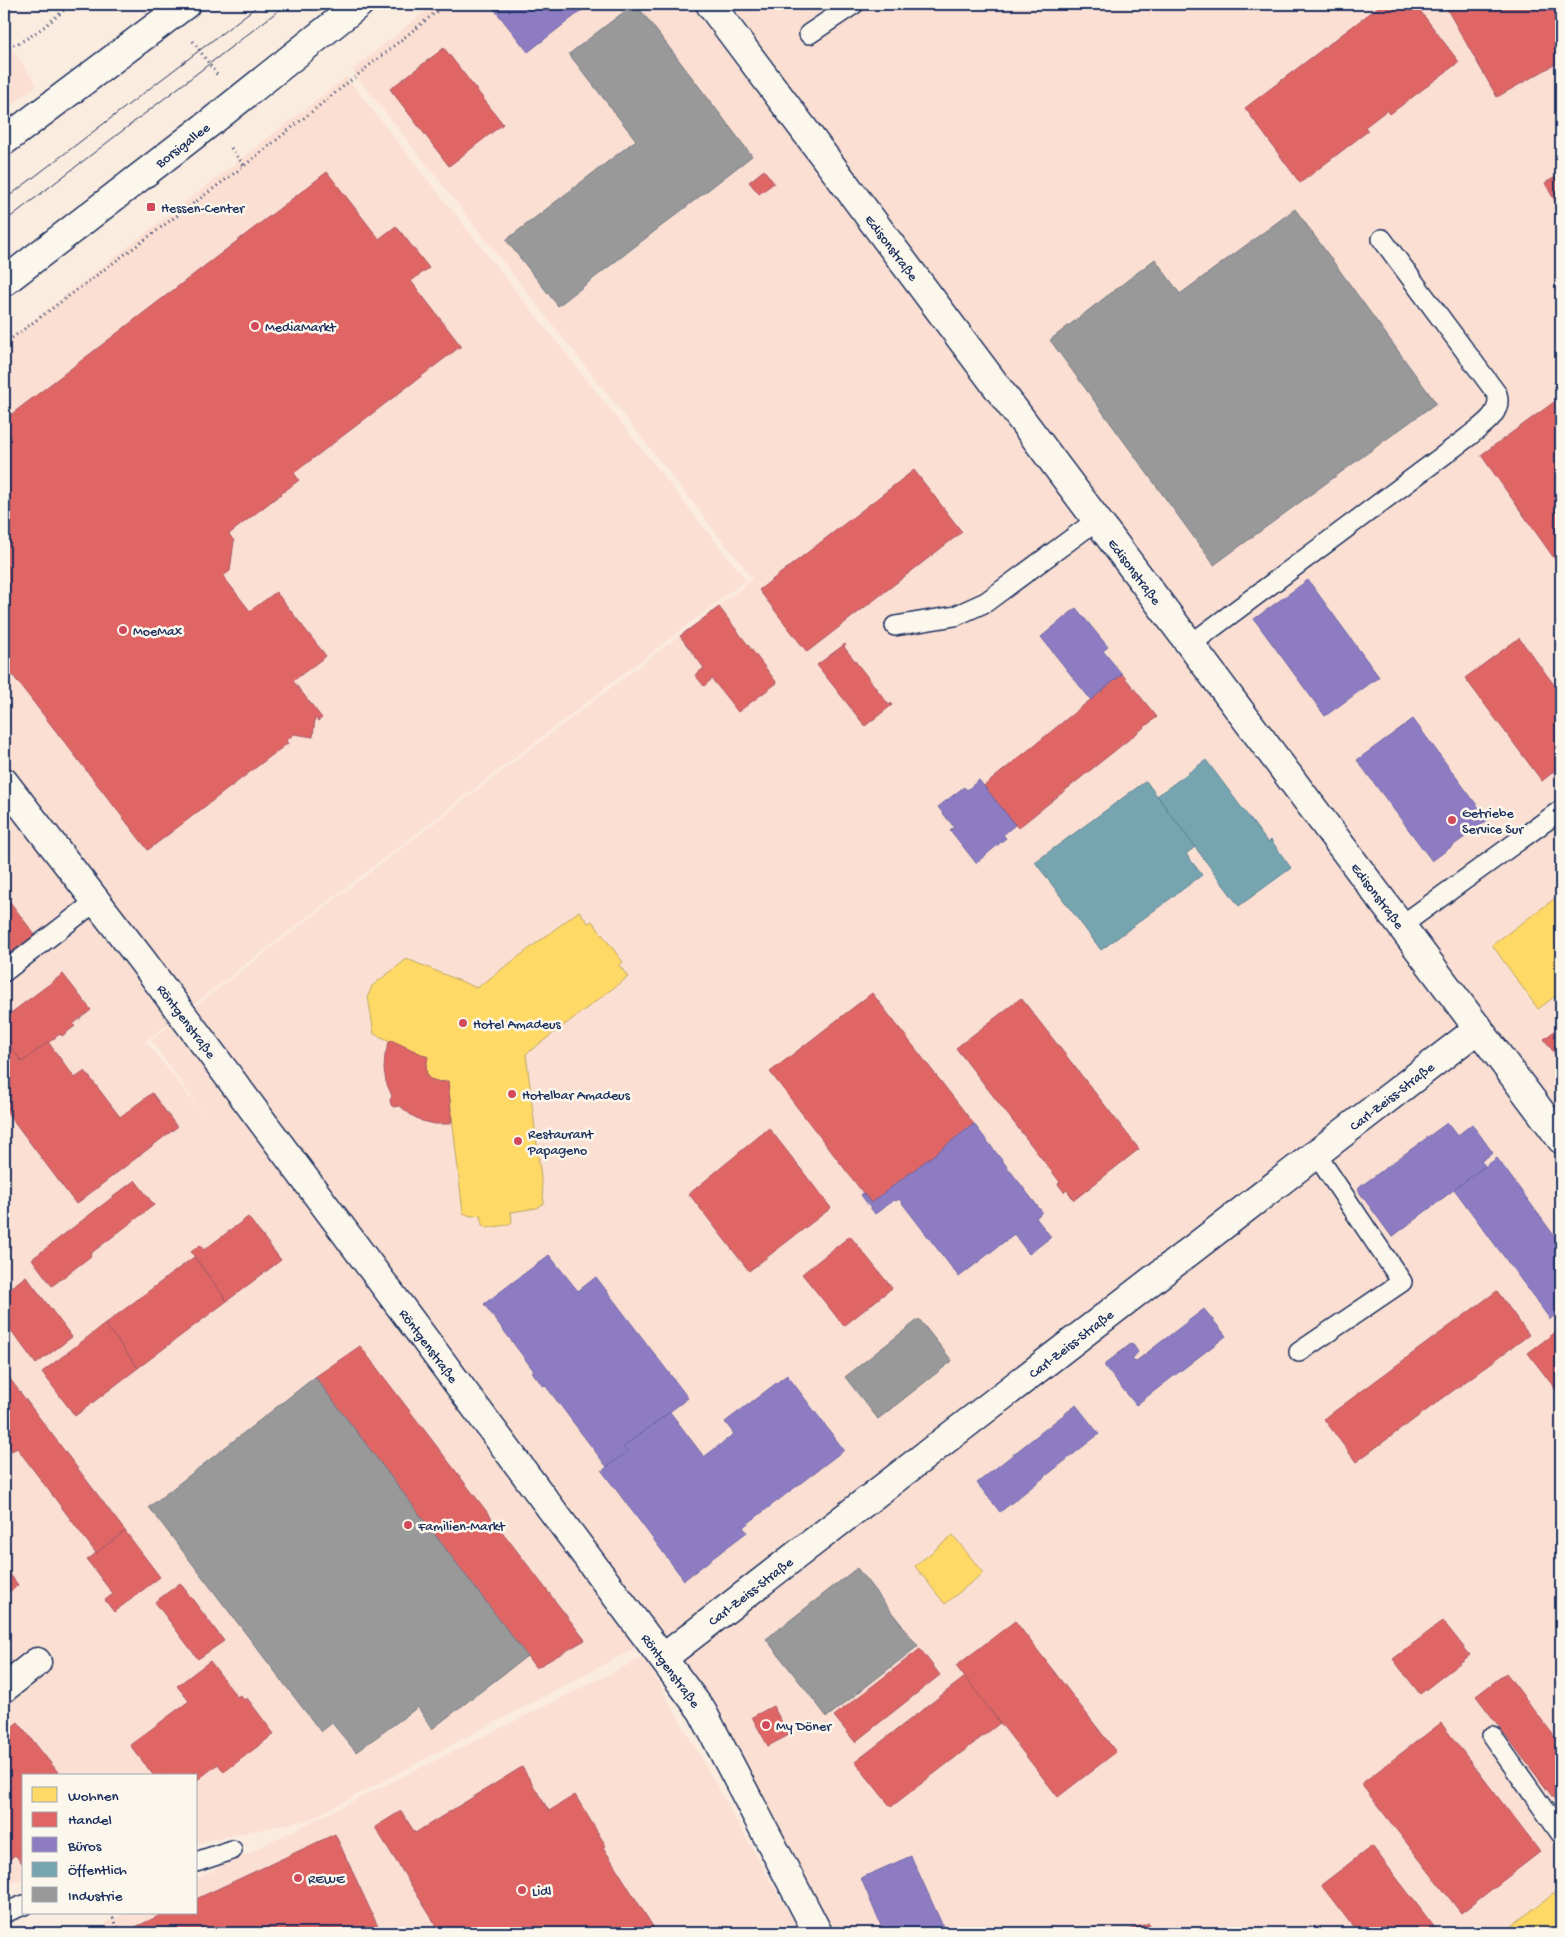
<svg xmlns="http://www.w3.org/2000/svg" width="1565" height="1937" viewBox="0 0 1565 1937" font-family="'Gochi Hand',sans-serif">
	<style>
		.built { fill: #fbdfd2 }
		.homes { fill: #ffd966; stroke: #bba664 }
		.shops { fill: #e06666; stroke: #a55664 }
		.offices { fill: #8e7cc3; stroke: #6c65a5 }
		.public { fill: #76a5af; stroke: #5b8297 }
		.industry { fill: #999; stroke: #737987 }
		.lines { fill: none; stroke-linecap: round; stroke-linejoin: round }
		.service-casing { stroke: #1b2f5e; stroke-width: 22 }
		.minor-casing { stroke: #1b2f5e; stroke-width: 31 }
		.secondary-casing { stroke: #1b2f5e; stroke-width: 31 }
		.path { stroke: #1b2f5e; stroke-width: 3; stroke-dasharray: 1 4; stroke-linecap: butt }
		.service { stroke: #fbf7ec; stroke-width: 19 }
		.minor { stroke: #fbf7ec; stroke-width: 28 }
		.secondary { stroke: #fbf7ec; stroke-width: 28 }
		.tram { stroke: #1b2f5e; stroke-width: 1 }
		.poi-dot { fill: #d1495b; stroke: #fbf7ec; stroke-width: 2 }
		.labels { text-anchor: middle; stroke-width: 5; stroke-linejoin: round; paint-order: stroke }
		.street-label { font-size: 14px; fill: #1b2f5e; stroke: #fbf7ec }
		.poi-label { font-size: 14px; fill: #1b2f5e; stroke: #fbf7ec; text-anchor: start }
	</style>
	<rect width="100%" height="100%" fill="#fbece0"/>
	<filter id="ink" filterUnits="userSpaceOnUse"><feTurbulence type="fractalNoise" baseFrequency=".02" numOctaves="2"/><feDisplacementMap in="SourceGraphic" scale="10" xChannelSelector="R" yChannelSelector="G"/><feConvolveMatrix kernelMatrix="1 2 1 2 8 2 1 2 1" color-interpolation-filters="sRGB"/></filter>
	<g filter="url(#ink)">
		<g class="built">
			<polygon points="434,4 1561,4 1561,1933 824,1933 658,1636 311,1819 196,1843 196,1776 24,1776 24,1879 4,1884 4,343 346,77 746,580 146,1041 209,1122 151,1040 753,579 352,70"/>
			<polygon points="4,38 37,85 4,111"/>
			<polygon points="644,1657 800,1933 110,1933 105,1923 126,1913 196,1913 196,1879"/>
		</g>
		<g class="homes">
			<polygon points="1561,894 1561,992 1538,1009 1492,945"/>
			<polygon points="579,911 588,923 592,921 623,962 619,965 628,977 526,1054 544,1203 537,1208 511,1212 512,1222 507,1225 487,1228 482,1225 481,1215 471,1216 463,1213 448,1081 440,1082 430,1079 427,1076 426,1067 428,1057 374,1034 368,996 372,986 407,959 477,988"/>
			<polygon points="953,1535 983,1573 945,1604 915,1566"/>
			<polygon points="1561,1888 1561,1933 1502,1933"/>
		</g>
		<g class="shops">
			<polygon points="1382,4 1415,4 1459,62 1390,114 1387,110 1365,127 1368,131 1300,183 1245,108"/>
			<polygon points="1444,4 1561,4 1561,61 1497,97"/>
			<polygon points="444,48 503,124 449,166 390,89"/>
			<polygon points="764,170 774,183 759,194 749,182"/>
			<polygon points="327,172 379,239 396,226 429,268 411,281 461,346 294,473 299,480 229,534 234,541 230,571 223,576 250,611 276,592 326,656 293,681 322,718 318,721 315,718 313,737 294,734 286,741 288,743 148,850 4,664 4,420"/>
			<polygon points="1561,174 1561,212 1545,183"/>
			<polygon points="1561,397 1561,568 1481,455"/>
			<polygon points="914,470 962,532 807,652 759,590"/>
			<polygon points="719,607 777,683 738,712 712,679 704,686 695,675 704,668 680,636"/>
			<polygon points="1519,638 1561,694 1561,766 1542,781 1465,678"/>
			<polygon points="845,644 846,645 844,647 866,675 889,705 891,703 892,705 865,726 817,665"/>
			<polygon points="1122,674 1157,717 1018,828 984,786"/>
			<polygon points="4,894 35,935 4,957"/>
			<polygon points="63,974 91,1010 73,1024 75,1026 62,1036 60,1034 22,1062 4,1038 4,1018"/>
			<polygon points="872,993 974,1124 871,1203 770,1072"/>
			<polygon points="1021,998 1139,1149 1074,1200 1067,1190 1064,1192 1058,1184 1060,1182 956,1048"/>
			<polygon points="1561,1026 1561,1062 1544,1039"/>
			<polygon points="4,1038 22,1062 48,1042 75,1078 85,1071 120,1117 152,1093 177,1127 76,1204 4,1108"/>
			<polygon points="391,1040 428,1057 426,1067 427,1076 430,1079 440,1082 448,1081 452,1122 450,1122 450,1124 435,1124 422,1121 411,1115 400,1106 394,1107 391,1105 390,1100 392,1096 386,1082 384,1069 385,1055 389,1042 390,1043"/>
			<polygon points="769,1128 831,1208 749,1271 689,1194"/>
			<polygon points="135,1180 154,1205 90,1254 91,1256 52,1286 32,1259"/>
			<polygon points="248,1217 281,1260 227,1301 191,1252 200,1245 204,1250"/>
			<polygon points="850,1236 892,1288 844,1326 802,1274"/>
			<polygon points="194,1257 227,1301 138,1368 105,1324"/>
			<polygon points="26,1276 72,1337 36,1364 4,1321 4,1293"/>
			<polygon points="1497,1291 1529,1335 1356,1462 1324,1419"/>
			<polygon points="105,1324 138,1368 75,1416 42,1372"/>
			<polygon points="1561,1328 1561,1394 1560,1395 1528,1353"/>
			<polygon points="360,1346 585,1640 536,1668 527,1656 315,1377"/>
			<polygon points="4,1371 125,1531 96,1553 17,1448 12,1451 4,1441"/>
			<polygon points="125,1531 160,1577 114,1612 105,1600 113,1594 87,1560"/>
			<polygon points="4,1566 18,1585 4,1596"/>
			<polygon points="180,1583 224,1641 198,1659 155,1602"/>
			<polygon points="1015,1621 1116,1752 1058,1797 956,1666"/>
			<polygon points="1443,1621 1470,1655 1420,1694 1393,1659"/>
			<polygon points="920,1649 940,1675 855,1742 834,1716"/>
			<polygon points="210,1661 237,1697 240,1695 244,1700 247,1698 274,1734 224,1772 218,1764 196,1781 196,1776 154,1776 130,1745 189,1701 177,1686"/>
			<polygon points="1506,1673 1561,1745 1561,1808 1476,1696"/>
			<polygon points="965,1677 1000,1723 891,1807 855,1762"/>
			<polygon points="773,1706 789,1735 768,1746 752,1717"/>
			<polygon points="18,1722 61,1776 24,1776 24,1861 22,1863 15,1855 4,1864 4,1733"/>
			<polygon points="1441,1723 1540,1852 1461,1913 1361,1784"/>
			<polygon points="522,1767 549,1811 575,1795 606,1846 603,1847 657,1933 441,1933 375,1827 401,1811 415,1833"/>
			<polygon points="335,1834 381,1933 126,1933 125,1932 165,1913 196,1913 196,1899"/>
			<polygon points="1372,1846 1439,1933 1358,1933 1321,1885"/>
			<polygon points="1149,1923 1152,1933 1119,1933"/>
		</g>
		<g class="offices">
			<polygon points="500,4 590,4 528,52 494,9"/>
			<polygon points="1308,580 1379,677 1325,716 1254,619"/>
			<polygon points="1076,608 1108,647 1103,651 1122,674 1091,700 1041,637"/>
			<polygon points="1413,719 1488,820 1432,861 1357,760"/>
			<polygon points="979,780 1015,825 1003,835 1006,838 976,863 950,830 954,827 938,807 964,787 967,790"/>
			<polygon points="1447,1123 1457,1136 1472,1124 1493,1153 1481,1161 1485,1166 1392,1237 1357,1189"/>
			<polygon points="974,1124 1042,1212 1036,1218 1051,1237 1029,1254 1014,1234 959,1277 899,1199 896,1201 894,1200 875,1214 861,1195 863,1193 871,1203"/>
			<polygon points="1497,1158 1561,1245 1561,1311 1550,1319 1454,1189"/>
			<polygon points="549,1255 578,1291 596,1277 688,1398 623,1447 627,1452 607,1467 545,1385 543,1386 532,1372 534,1371 484,1304"/>
			<polygon points="1204,1309 1226,1336 1136,1405 1105,1367 1105,1364 1132,1343 1138,1352 1132,1359 1135,1362"/>
			<polygon points="787,1375 844,1450 743,1527 747,1532 684,1580 602,1471 627,1452 623,1447 670,1412 704,1457 734,1434 725,1422"/>
			<polygon points="1076,1405 1099,1434 1000,1512 977,1483"/>
			<polygon points="911,1856 946,1933 884,1933 861,1878"/>
		</g>
		<g class="public">
			<polygon points="1206,760 1268,843 1271,840 1291,868 1239,906 1157,796"/>
			<polygon points="1146,781 1195,847 1186,854 1202,875 1101,950 1035,862"/>
		</g>
		<g class="industry">
			<polygon points="634,4 636,4 752,156 558,306 506,240 636,140 569,54"/>
			<polygon points="1295,209 1436,403 1214,565 1050,340 1155,259 1180,294"/>
			<polygon points="919,1319 952,1361 878,1419 845,1377"/>
			<polygon points="315,1377 527,1656 432,1729 418,1707 356,1752 332,1723 321,1732 149,1507"/>
			<polygon points="857,1568 918,1646 827,1717 766,1639"/>
		</g>
		<g class="lines">
			<defs>
				<g id="service">
					<polyline points="809,34 854,4"/>
					<polyline points="895,626 955,616 986,602 1097,520"/>
					<path d="M 1191,644 L 1468,437 C 1481,426 1503,414 1497,394 L 1382,239"/>
					<polyline points="1402,925 1561,810"/>
					<polyline points="4,972 96,901"/>
					<polyline points="1299,1352 1402,1282 1316,1154"/>
					<polyline points="1492,1736 1561,1834"/>
					<polyline points="196,1862 232,1850"/>
					<polyline points="4,1913 24,1905"/>
				</g>
				<g id="minor">
					<path id="s1" d="M 710,4 L 1561,1139"/>
					<path id="s2" d="M 4,782 L 141,959 L 702,1711 L 818,1933"/>
					<path id="s3" d="M 663,1658 L 1479,1028"/>
					<polyline points="4,1688 37,1662"/>
				</g>
				<g id="secondary">
					<polyline points="4,141 186,4"/>
					<path id="s4" d="M 4,282 L 211,122 L 359,4"/>
				</g>
			</defs>
			<use href="#service" class="service-casing"/>
			<use href="#minor" class="minor-casing"/>
			<use href="#secondary" class="secondary-casing"/>
			<g class="path">
				<polyline points="193,41 217,75"/>
				<path d="M 4,48 C 30,42 51,20 72,4"/>
				<polyline points="231,148 244,166"/>
				<polyline points="4,344 244,166 446,4"/>
				<polyline points="111,1913 120,1933"/>
			</g>
			<use href="#service" class="service"/>
			<use href="#minor" class="minor"/>
			<use href="#secondary" class="secondary"/>
			<g class="tram">
				<polyline points="4,200 260,4"/>
				<polyline points="4,222 287,4"/>
			</g>
		</g>
	</g>
	<g class="poi-dot">
		<rect x="146" y="202" width="10" height="10" rx="2.5"/>
		<circle cx="255" cy="326" r="5"/>
		<circle cx="123" cy="630" r="5"/>
		<circle cx="1452" cy="820" r="5"/>
		<circle cx="463" cy="1023" r="5"/>
		<circle cx="512" cy="1094" r="5"/>
		<circle cx="518" cy="1141" r="5"/>
		<circle cx="408" cy="1525" r="5"/>
		<circle cx="766" cy="1725" r="5"/>
		<circle cx="298" cy="1878" r="5"/>
		<circle cx="522" cy="1890" r="5"/>
	</g>
	<g class="labels">
		<g class="street-label">
			<text dy="5" stroke="none"><textPath href="#s4" startOffset="225">Borsigallee</textPath></text>
			<text dy="5" stroke="none"><textPath href="#s1" startOffset="304">Edisonstraße</textPath></text>
			<text dy="5" stroke="none"><textPath href="#s1" startOffset="709">Edisonstraße</textPath></text>
			<text dy="5" stroke="none"><textPath href="#s1" startOffset="1114">Edisonstraße</textPath></text>
			<text dy="5" stroke="none"><textPath href="#s2" startOffset="301">Röntgenstraße</textPath></text>
			<text dy="5" stroke="none"><textPath href="#s3" startOffset="920">Carl-Zeiss-Straße</textPath></text>
			<text dy="5" stroke="none"><textPath href="#s3" startOffset="515">Carl-Zeiss-Straße</textPath></text>
			<text dy="5" stroke="none"><textPath href="#s2" startOffset="706">Röntgenstraße</textPath></text>
			<text dy="5" stroke="none"><textPath href="#s3" startOffset="110">Carl-Zeiss-Straße</textPath></text>
			<text dy="5" stroke="none"><textPath href="#s2" startOffset="1111">Röntgenstraße</textPath></text>
		</g>
		<g class="poi-label">
			<text x="161" y="212">Hessen-Center</text>
			<text x="265" y="331">MediaMarkt</text>
			<text x="133" y="635">MoeMax</text>
			<text x="1462" y="817">Getriebe<tspan x="1462" dy="16">Service Sur</tspan></text>
			<text x="473" y="1028">Hotel Amadeus</text>
			<text x="522" y="1099">Hotelbar Amadeus</text>
			<text x="528" y="1138">Restaurant<tspan x="528" dy="16">Papageno</tspan></text>
			<text x="418" y="1530">Familien-Markt</text>
			<text x="776" y="1730">My Döner</text>
			<text x="308" y="1883">REWE</text>
			<text x="532" y="1895">Lidl</text>
		</g>
	</g>
	<rect width="1565" height="1937" fill="none" stroke="#fbf7ec" stroke-width="20"/>
	<rect x="10" y="10" width="1545" height="1917" fill="none" stroke="#1b2f5e" stroke-width="2" filter="url(#ink)"/>
	<rect x="22" y="1774" width="175" height="140" fill="#fbf7ec" stroke="#a1a7b3"/>
	<rect x="32" y="1787" width="25" height="15" fill="#ffd966" stroke="#a1a7b3"/>
	<text x="68" y="1800" font-size="15" fill="#1b2f5e">Wohnen</text>
	<rect x="32" y="1812" width="25" height="15" fill="#e06666" stroke="#a1a7b3"/>
	<text x="68" y="1824" font-size="15" fill="#1b2f5e">Handel</text>
	<rect x="32" y="1837" width="25" height="15" fill="#8e7cc3" stroke="#a1a7b3"/>
	<text x="68" y="1850" font-size="15" fill="#1b2f5e">Büros</text>
	<rect x="32" y="1862" width="25" height="15" fill="#76a5af" stroke="#a1a7b3"/>
	<text x="68" y="1874" font-size="15" fill="#1b2f5e">Öffentlich</text>
	<rect x="32" y="1887" width="25" height="15" fill="#999999" stroke="#a1a7b3"/>
	<text x="68" y="1900" font-size="15" fill="#1b2f5e">Industrie</text>
</svg>
